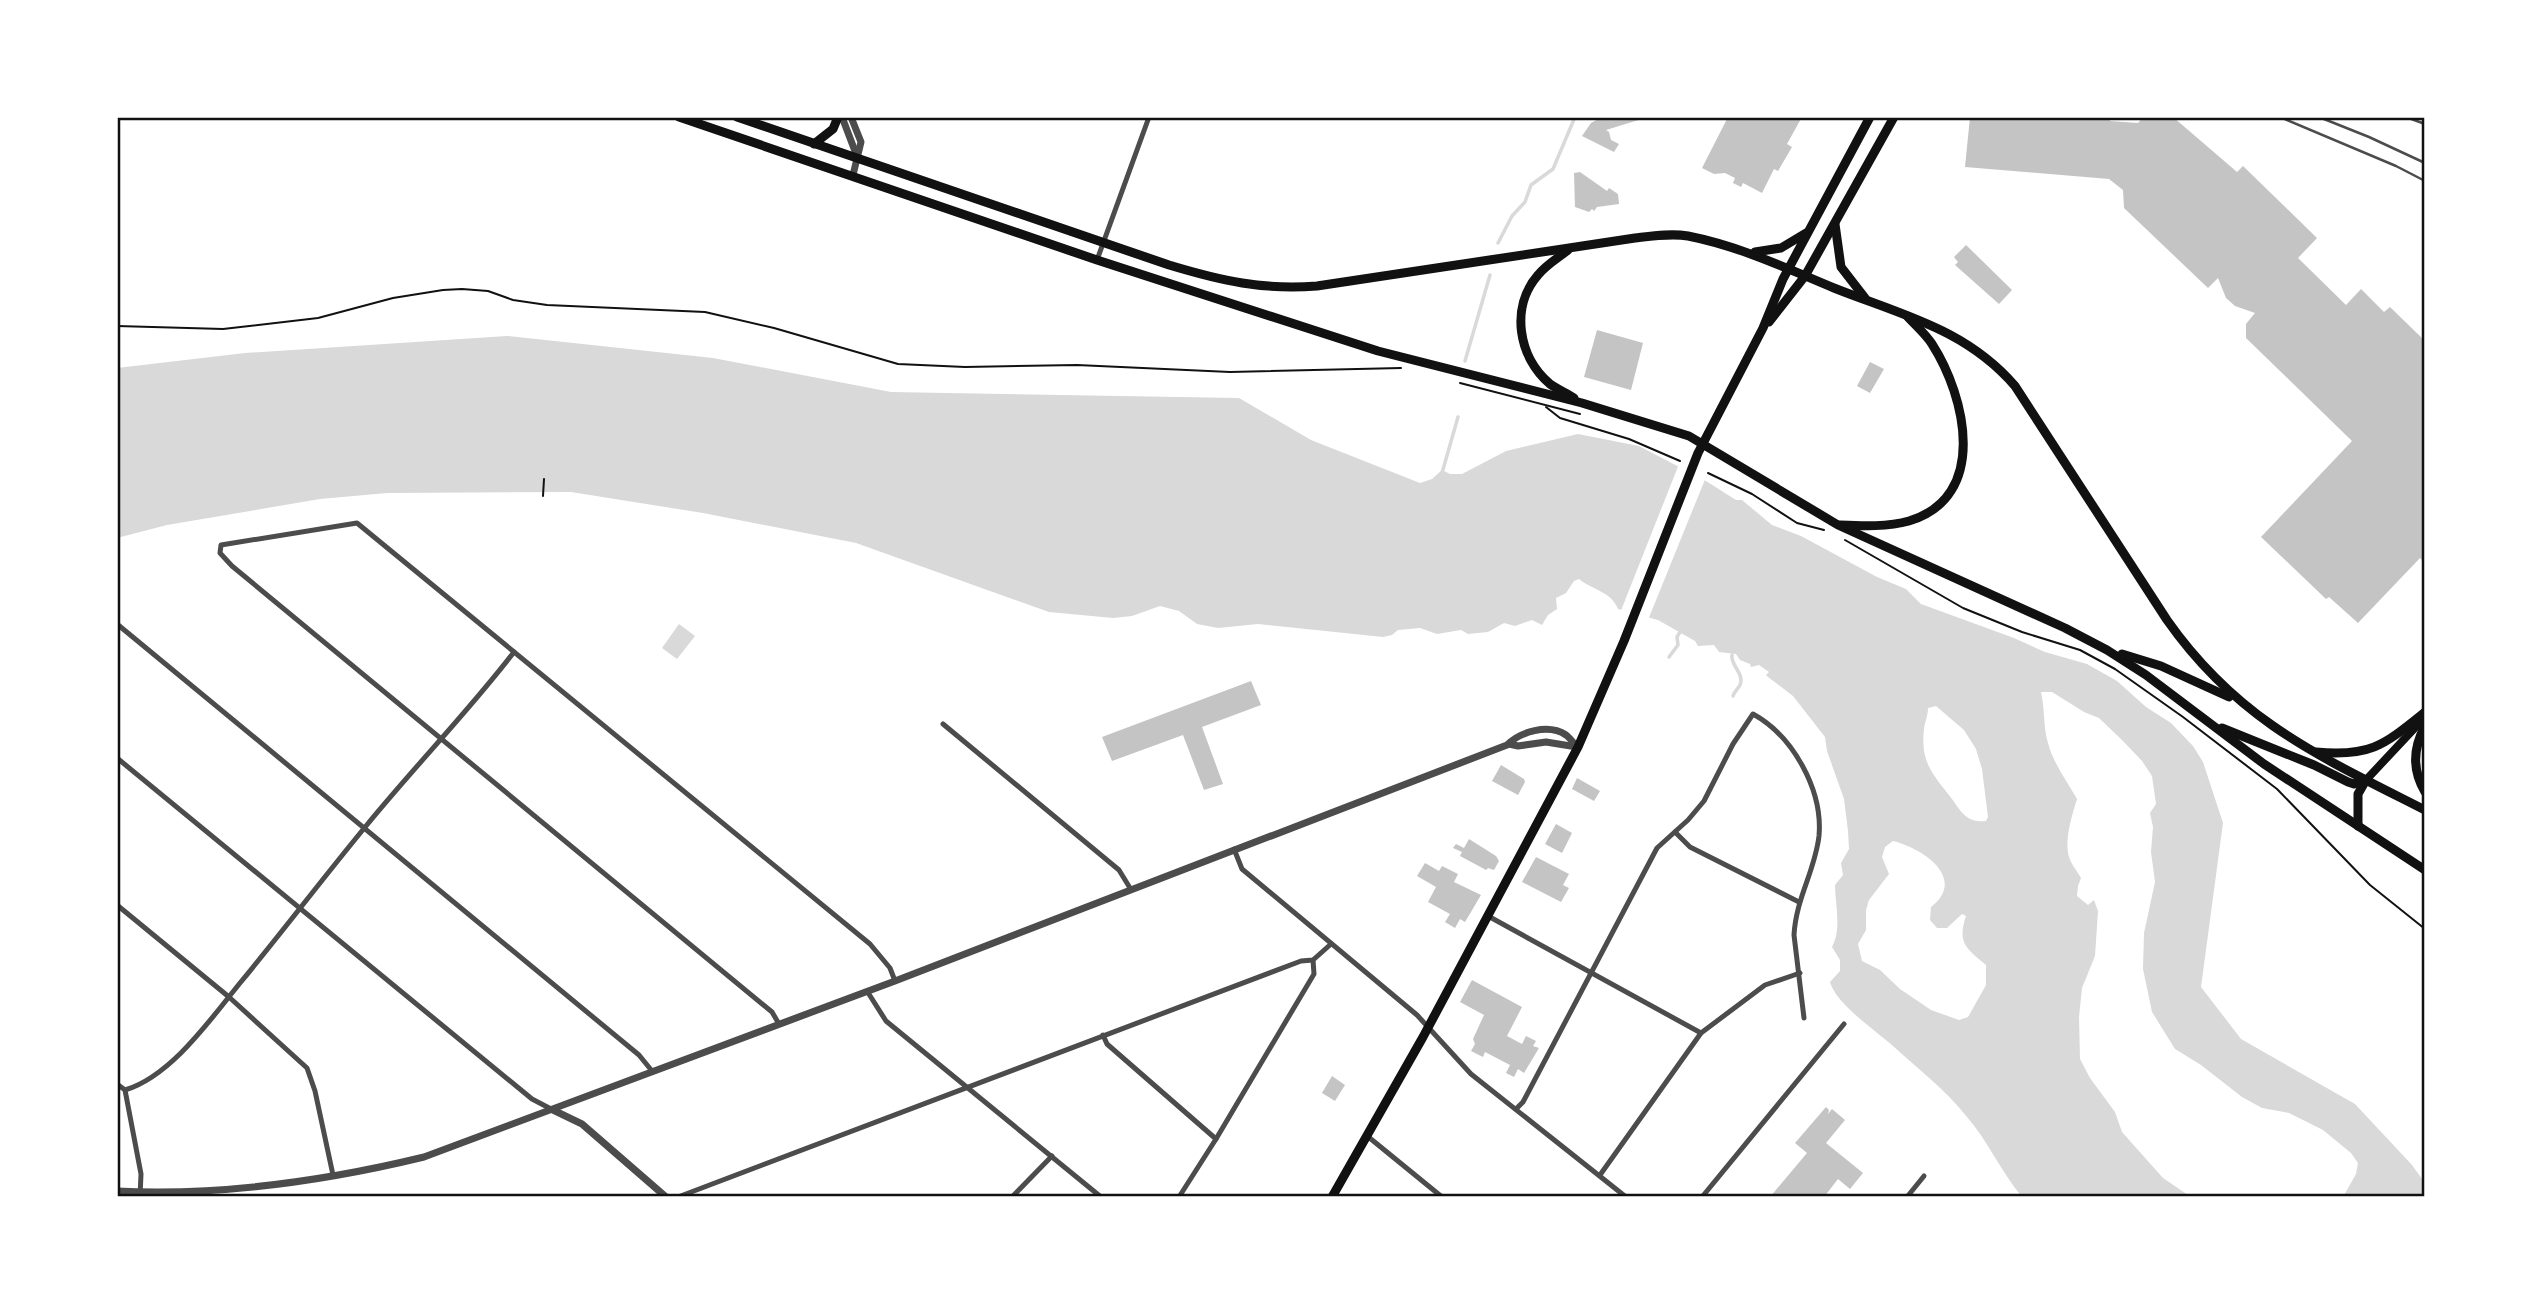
<svg xmlns="http://www.w3.org/2000/svg" width="2542" height="1314" viewBox="0 0 2542 1314" font-family="'Work Sans',sans-serif">
	<style>
		.water { fill: #d9d9d9; fill-rule: evenodd }
		.pier { fill: #fff }
		.lines { fill: none; stroke-linecap: round; stroke-linejoin: round }
		.stream { stroke: #d9d9d9; stroke-width: 3.5 }
		.building { fill: #c4c4c4 }
		.path { stroke: #111; stroke-width: 2 }
		.service { stroke: #4c4c4c; stroke-width: 2.5 }
		.minor { stroke: #4c4c4c; stroke-width: 5 }
		.tertiary { stroke: #4c4c4c; stroke-width: 7 }
		.secondary { stroke: #111; stroke-width: 8 }
		.primary { stroke: #111; stroke-width: 9 }
		.neatline { fill: none; stroke: #111; stroke-width: 2.5 }
	</style>
	<rect width="100%" height="100%" fill="#fff"/>
	<g class="water">
		<path d="M 507,336 L 713,358 L 891,392 L 1239,398 L 1311,440 L 1420,483 L 1432,479 L 1442,470 L 1450,474 L 1462,474 L 1506,451 L 1578,434 L 1639,446 L 1706,481 L 1736,500 L 1742,500 L 1772,525 L 1801,536 L 1877,577 L 1906,589 L 1921,604 L 2014,638 L 2045,652 L 2087,664 L 2117,681 L 2146,707 L 2171,723 L 2193,746 L 2203,762 L 2223,823 L 2201,987 L 2241,1039 L 2355,1104 L 2412,1165 L 2425,1183 L 2425,1197 L 2343,1197 L 2356,1174 L 2358,1163 L 2351,1153 L 2323,1130 L 2289,1113 L 2262,1108 L 2242,1097 L 2201,1065 L 2175,1049 L 2152,1012 L 2143,969 L 2144,933 L 2155,882 L 2151,852 L 2153,827 L 2150,813 L 2156,804 L 2152,776 L 2142,761 L 2123,741 L 2099,718 L 2084,712 L 2052,692 L 2041,692 C 2045,709 2043,726 2048,743 C 2053,763 2067,781 2077,799 C 2072,816 2064,839 2069,857 C 2071,864 2078,872 2081,878 L 2078,886 L 2077,896 L 2088,905 L 2094,900 L 2098,911 L 2095,956 L 2082,988 L 2079,1017 L 2080,1059 L 2090,1078 L 2115,1112 L 2122,1132 L 2163,1178 L 2191,1197 L 2022,1197 C 2001,1172 1988,1141 1967,1117 C 1946,1090 1918,1069 1893,1046 C 1875,1030 1836,1004 1830,982 L 1840,971 L 1840,960 L 1832,947 C 1842,929 1835,904 1835,885 L 1843,875 L 1841,863 L 1849,849 L 1848,831 L 1844,799 L 1827,751 L 1825,737 L 1793,696 L 1768,677 L 1766,675 L 1769,672 L 1759,665 L 1751,667 L 1750,664 L 1740,660 L 1736,654 L 1719,652 L 1714,645 L 1698,646 L 1695,641 L 1658,620 L 1618,609 C 1611,591 1592,590 1579,579 L 1574,581 L 1566,593 L 1556,598 L 1557,609 L 1548,615 L 1542,625 L 1532,620 L 1515,626 L 1504,623 L 1488,632 L 1468,634 L 1461,630 L 1437,634 L 1420,628 L 1398,630 L 1392,635 L 1383,637 L 1258,624 L 1218,628 L 1197,624 L 1179,611 L 1160,606 L 1132,616 L 1113,618 L 1049,612 L 856,543 L 703,513 L 571,492 L 387,493 L 320,499 L 167,525 L 117,538 L 117,368 L 245,353 ZM 1936,706 L 1964,730 L 1976,749 L 1982,769 L 1988,817 L 1986,821 C 1967,823 1962,813 1952,799 C 1933,774 1920,763 1924,729 C 1925,721 1928,716 1928,708 ZM 1893,841 C 1922,848 1968,878 1931,907 L 1930,920 L 1937,928 L 1947,928 L 1962,914 L 1966,916 C 1957,943 1966,948 1986,965 L 1986,985 L 1968,1017 L 1959,1020 L 1931,1010 L 1900,989 L 1880,970 L 1862,961 L 1858,944 L 1866,930 L 1866,910 L 1869,900 L 1889,874 L 1882,857 L 1885,847 Z"/>
		<polygon points="679,624 695,636 677,659 662,648"/>
	</g>
	<polygon class="pier" points="1679,464 1706,477 1648,620 1620,613"/>
	<g class="lines">
		<g class="stream">
			<polyline points="1498,243 1512,216 1525,202 1531,185 1553,169 1575,117"/>
			<polyline points="1465,361 1490,275"/>
			<polyline points="1442,473 1458,417"/>
			<path d="M 1732,655 C 1730,665 1745,674 1740,685 C 1738,689 1734,692 1733,696"/>
			<polyline points="1669,657 1678,645 1677,637 1680,632"/>
		</g>
	</g>
	<g class="building">
		<polygon points="1602,117 1645,117 1645,118 1606,130 1609,132 1611,140 1619,144 1614,152 1582,136 1591,123"/>
		<polygon points="1728,117 1802,117 1787,144 1792,147 1778,171 1774,169 1762,193 1743,183 1741,187 1733,183 1735,178 1725,173 1714,174 1702,168"/>
		<polygon points="1970,117 2110,117 2110,121 2138,123 2143,117 2173,117 2237,172 2243,166 2317,238 2298,258 2346,305 2361,289 2384,312 2390,307 2425,341 2425,564 2420,558 2358,623 2329,597 2326,599 2261,537 2352,441 2246,338 2246,324 2255,313 2235,306 2226,298 2218,278 2208,288 2124,208 2123,190 2109,179 1965,167"/>
		<polygon points="1580,172 1607,191 1609,188 1618,194 1619,204 1597,207 1594,211 1592,209 1589,212 1575,207 1574,173"/>
		<polygon points="1966,245 2012,290 1999,304 1955,265 1958,262 1954,257"/>
		<polygon points="1597,330 1643,343 1631,390 1584,377"/>
		<polygon points="1870,362 1884,369 1870,393 1857,386"/>
		<polygon points="1251,681 1261,705 1202,727 1223,784 1204,790 1183,735 1112,761 1102,737"/>
		<polygon points="1501,765 1524,779 1525,782 1518,795 1492,781"/>
		<polygon points="1577,778 1600,791 1594,801 1572,789"/>
		<polygon points="1556,824 1572,833 1562,853 1545,844"/>
		<polygon points="1469,839 1496,856 1499,861 1494,870 1488,868 1486,870 1475,864 1460,856 1462,852 1453,848 1456,844 1464,848"/>
		<polygon points="1536,857 1569,874 1563,885 1569,888 1561,902 1522,882"/>
		<polygon points="1425,863 1439,871 1442,866 1458,874 1454,882 1481,895 1465,922 1460,919 1455,928 1445,922 1450,914 1428,902 1436,887 1417,876"/>
		<polygon points="1472,980 1522,1007 1507,1036 1522,1044 1526,1036 1536,1041 1533,1046 1539,1048 1524,1073 1518,1069 1514,1077 1506,1073 1510,1065 1485,1052 1483,1057 1471,1051 1475,1044 1473,1039 1484,1015 1460,1002"/>
		<polygon points="1332,1076 1345,1085 1335,1101 1322,1093"/>
		<polygon points="1826,1107 1829,1110 1828,1114 1832,1109 1845,1120 1826,1143 1863,1173 1850,1189 1838,1179 1824,1197 1770,1197 1807,1153 1795,1143"/>
	</g>
	<g class="lines">
		<g class="path">
			<polyline points="117,326 223,329 318,318 393,298 443,290 462,289 488,291 513,300 547,305 705,312 774,328 898,364 965,367 1077,365 1230,372 1401,368"/>
			<polyline points="1460,383 1580,414"/>
			<polyline points="1546,407 1560,418 1629,439 1680,461"/>
			<polyline points="1708,473 1752,494 1797,523 1824,530"/>
			<polyline points="543,496 544,479"/>
			<polyline points="1845,540 1963,608 2022,632 2080,650 2115,669 2183,717 2277,789 2370,885 2425,929"/>
		</g>
		<g class="service">
			<polyline points="2280,117 2396,166 2425,181"/>
			<polyline points="2319,117 2369,137 2425,163"/>
			<polyline points="2406,117 2425,124"/>
		</g>
		<g class="minor">
			<polyline points="1097,260 1149,117"/>
			<polyline points="117,624 639,1055 652,1071"/>
			<polyline points="943,724 1119,870 1130,888"/>
			<polyline points="117,758 532,1099 553,1110"/>
			<polyline points="1675,832 1690,847 1799,902"/>
			<polyline points="1234,849 1242,869 1417,1015 1471,1074 1626,1197"/>
			<polyline points="117,905 229,997 307,1068 315,1091 333,1175"/>
			<polyline points="1488,916 1701,1033"/>
			<polyline points="867,991 886,1021 1101,1197"/>
			<polyline points="779,1024 772,1012 232,566 220,553 221,545 357,523 870,944 890,968 895,981"/>
			<polyline points="1103,1035 1107,1044 1216,1139"/>
			<polyline points="117,1084 125,1090 141,1174 140,1197"/>
			<path d="M 125,1090 C 171,1076 210,1020 240,983 C 283,931 323,878 366,826 C 414,767 468,712 514,652"/>
			<path d="M 1516,1109 L 1523,1102 L 1657,848 L 1688,820 L 1704,801 L 1733,744 L 1753,714 C 1793,736 1823,790 1819,836 C 1815,871 1796,898 1794,935 L 1804,1018"/>
			<polyline points="1366,1135 1442,1197"/>
			<polyline points="1600,1175 1701,1033 1765,985 1800,973"/>
			<polyline points="678,1197 1301,961 1313,960 1331,944"/>
			<polyline points="1012,1197 1052,1156"/>
			<polyline points="1179,1197 1216,1139 1314,974 1313,960"/>
			<polyline points="1702,1197 1844,1024"/>
			<polyline points="1907,1197 1924,1176"/>
		</g>
		<g class="tertiary">
			<polyline points="842,117 858,159"/>
			<polyline points="851,117 861,142 853,175"/>
			<polyline points="1509,744 1518,746 1546,742 1577,747"/>
			<polyline points="553,1110 582,1124 666,1197"/>
			<path d="M 117,1191 C 219,1196 325,1181 424,1157 L 895,981 L 1507,745 C 1520,732 1548,723 1566,735 C 1570,738 1574,744 1578,747"/>
		</g>
		<polyline class="secondary" points="2366,780 2425,717"/>
		<g class="primary">
			<polyline points="679,117 1097,260 1378,351 1582,403 1689,436 1838,525 2065,628 2107,650 2146,675 2264,764 2425,870"/>
			<path d="M 737,117 L 1169,265 C 1222,281 1262,290 1317,286 L 1635,238 C 1652,236 1671,233 1688,236 C 1739,246 1786,268 1834,288 C 1902,315 1966,329 2015,386 L 2167,620 C 2238,721 2319,756 2425,810"/>
			<polyline points="814,144 833,129 838,117"/>
			<polyline points="1835,224 1841,267 1865,298"/>
			<path d="M 1568,250 C 1558,258 1546,265 1538,275 C 1510,307 1518,357 1550,384 C 1557,389 1566,393 1574,398"/>
			<polyline points="1755,252 1781,248 1806,233"/>
			<polyline points="1769,322 1805,276 1894,117"/>
			<path d="M 1840,525 C 1863,526 1888,527 1909,521 C 1989,497 1966,397 1932,344 C 1925,333 1915,325 1907,316"/>
			<polyline points="2122,654 2161,666 2229,697"/>
			<path d="M 2425,726 C 2413,748 2412,770 2425,792"/>
			<polyline points="2222,728 2314,765 2348,782 2354,784 2366,780"/>
			<path d="M 2316,752 C 2371,757 2384,745 2425,712"/>
			<polyline points="2358,826 2358,794 2366,780"/>
			<polyline points="1332,1197 1423,1037 1578,747 1624,641 1698,453 1763,328 1783,279 1870,117"/>
		</g>
	</g>
	<rect width="2542" height="1314" fill="none" stroke="#ffffff" stroke-width="238"/>
	<rect x="119" y="119" width="2304" height="1076" class="neatline"/>
</svg>
